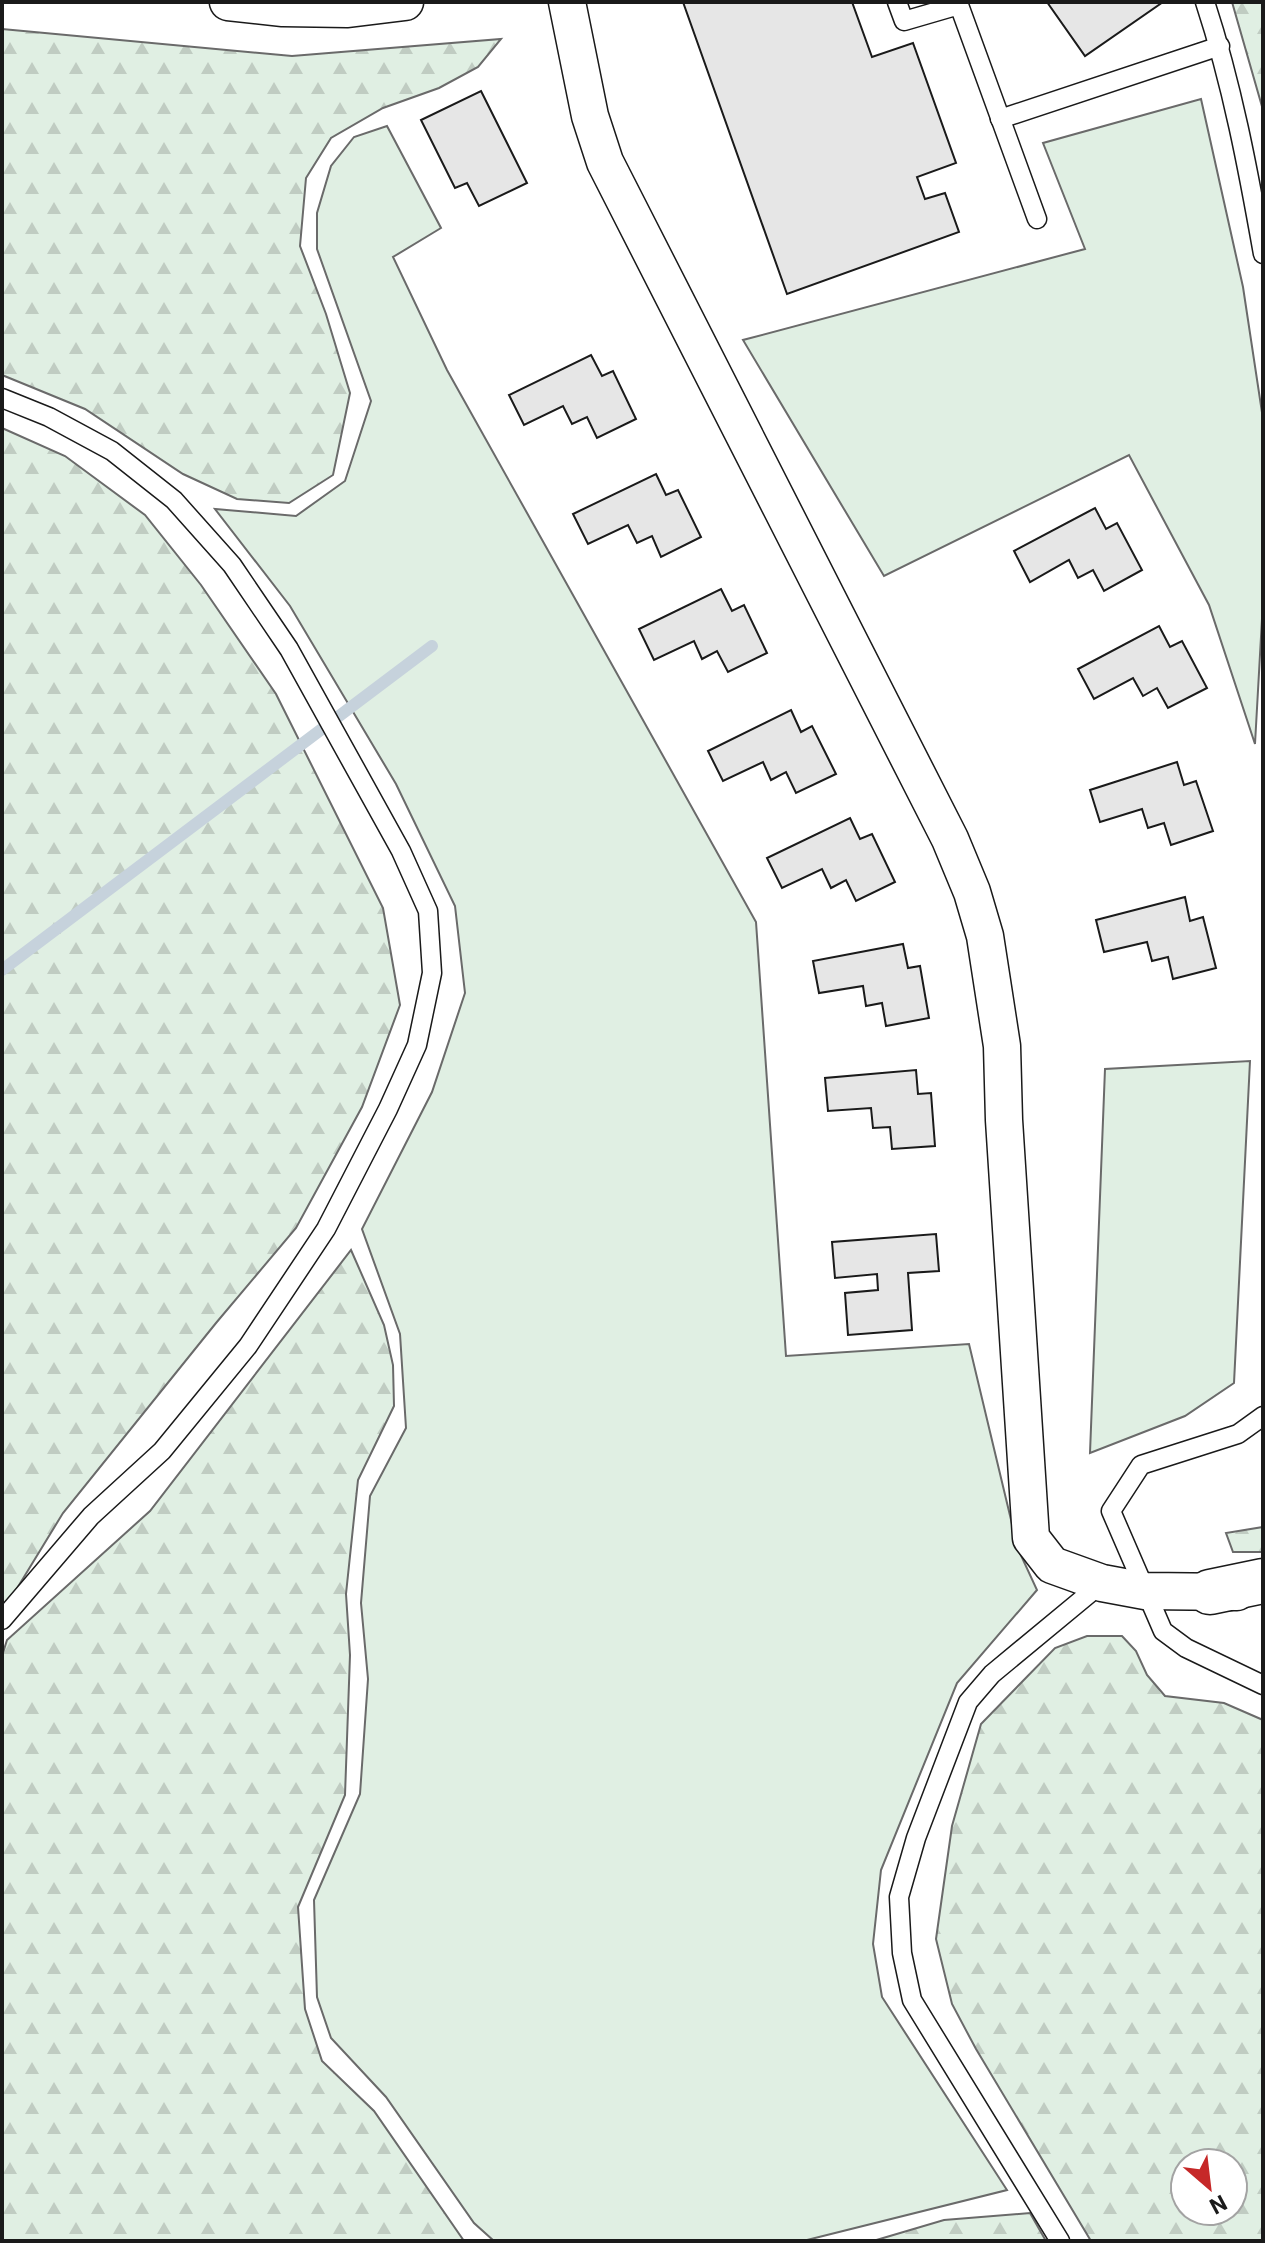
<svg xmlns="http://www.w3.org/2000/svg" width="1265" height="2243" viewBox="0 0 1265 2243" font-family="Roboto,sans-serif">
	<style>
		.grass { fill: #e0efe3; stroke: #6a6a6a; stroke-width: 2 }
		.forest { fill: url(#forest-firs); stroke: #6a6a6a; stroke-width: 2; fill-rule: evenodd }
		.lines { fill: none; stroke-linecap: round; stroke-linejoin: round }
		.stream { stroke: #c6d2dc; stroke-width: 12 }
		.building { fill: #e6e6e6; stroke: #1a1a1a; stroke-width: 2 }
		.lane-casing { stroke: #1a1a1a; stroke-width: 21 }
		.street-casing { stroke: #1a1a1a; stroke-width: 39 }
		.primary-casing { stroke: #1a1a1a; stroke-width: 47 }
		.lane { stroke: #fff; stroke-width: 18 }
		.street { stroke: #fff; stroke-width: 36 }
		.primary { stroke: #fff; stroke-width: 44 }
	</style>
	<defs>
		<pattern id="forest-firs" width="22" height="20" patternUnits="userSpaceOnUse" patternTransform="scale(2)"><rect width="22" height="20" fill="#e0efe3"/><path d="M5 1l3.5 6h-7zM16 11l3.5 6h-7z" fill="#c0ccc2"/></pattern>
	</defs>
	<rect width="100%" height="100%" fill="#fff"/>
	<g class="grass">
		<polygon points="1201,99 1243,287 1263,419 1263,601 1255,744 1209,605 1129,455 884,576 743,340 1085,249 1043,143"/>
		<polygon points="387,126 441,228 393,257 447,370 756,922 786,1356 969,1344 1018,1549 1037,1590 957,1683 881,1870 873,1944 882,1997 1007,2190 803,2241 494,2241 474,2223 386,2097 331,2038 317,1997 314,1900 360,1794 368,1679 361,1603 370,1496 406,1428 400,1334 362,1229 432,1092 465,993 455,906 396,784 290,606 215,509 296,516 345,481 371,401 317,249 317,213 331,166 354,137"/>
		<polygon points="1250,1061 1234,1383 1185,1416 1090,1453 1105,1069"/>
	</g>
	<g class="forest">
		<polygon points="1232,2 1262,2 1263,6 1263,110"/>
		<polygon points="2,29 292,56 501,39 478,67 439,88 383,108 331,138 306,178 300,246 326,314 350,393 333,475 289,503 237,499 183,474 85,409 2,375"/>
		<polygon points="2,428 65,456 145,515 201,585 276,694 383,908 400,1005 362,1107 296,1228 216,1323 63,1513 2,1613"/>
		<polygon points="351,1250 384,1325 393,1365 394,1406 358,1480 346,1594 350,1655 345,1795 298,1907 305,2009 322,2061 374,2111 464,2241 2,2241 2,1656 7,1640 150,1511"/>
		<polygon points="1263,1527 1263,1552 1233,1552 1226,1533"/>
		<path d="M 1087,1636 L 1122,1636 L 1136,1651 L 1147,1675 L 1165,1696 L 1224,1703 L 1263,1720 L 1263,2241 L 1091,2241 L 976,2049 L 952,2004 L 936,1939 L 952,1826 L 981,1724 L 1055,1648 ZM 1233,2163 L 1233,2211 L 1185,2211 L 1185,2163 Z"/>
		<polygon points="1030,2213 1046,2241 873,2241 944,2220"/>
	</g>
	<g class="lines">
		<polyline class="stream" points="2,970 432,646"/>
	</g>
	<g class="building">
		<polygon points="683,2 852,2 872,57 913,43 956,163 917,177 925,199 945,193 959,232 787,294"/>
		<polygon points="1047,2 1163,2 1085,56"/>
		<polygon points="481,91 527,183 479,206 467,183 455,188 421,120"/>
		<polygon points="591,355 602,376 613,371 636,419 597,438 587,417 572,424 563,406 524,425 509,395"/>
		<polygon points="656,474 666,495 678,490 701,537 661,557 652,536 637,543 628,525 588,544 573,514"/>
		<polygon points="1095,508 1106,529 1117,523 1142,570 1104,591 1093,570 1078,578 1069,560 1030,582 1014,551"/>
		<polygon points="721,589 732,611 744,605 767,653 728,672 717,651 702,659 694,641 654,660 639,629"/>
		<polygon points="1159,626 1170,647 1182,641 1207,688 1168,708 1157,688 1143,696 1133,678 1094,699 1078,669"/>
		<polygon points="791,710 801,732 812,726 836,774 796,793 786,772 771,780 763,762 723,781 708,751"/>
		<polygon points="1177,762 1184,785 1196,781 1213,831 1171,845 1164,823 1148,828 1142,809 1100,822 1090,790"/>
		<polygon points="850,818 860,839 872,834 895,882 856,901 846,880 831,888 822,869 782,888 767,858"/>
		<polygon points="1185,897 1190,921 1203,917 1216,968 1173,979 1168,957 1152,961 1147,942 1104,952 1096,920"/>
		<polygon points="903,944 908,968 920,966 929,1018 886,1026 882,1003 866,1006 863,986 819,993 813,961"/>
		<polygon points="916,1070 918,1094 931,1093 935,1146 892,1149 890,1127 873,1128 871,1108 828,1111 825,1078"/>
		<polygon points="936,1234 939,1271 908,1273 912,1330 848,1335 845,1293 878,1290 877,1274 835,1278 832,1242"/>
	</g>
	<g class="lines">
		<defs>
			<g id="lane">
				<polyline points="897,2 904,21 959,5 1037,219"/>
				<path d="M 1205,2 C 1232,84 1248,169 1263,254"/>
				<polyline points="1000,119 1220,46"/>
				<polyline points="2,398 49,417 112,451 174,500 232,565 289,649 401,851 428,911 432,973 417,1045 388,1109 326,1229 248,1346 162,1451 91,1516 2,1620"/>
				<polyline points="1263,1416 1238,1434 1141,1465 1111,1511 1163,1631 1186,1648 1263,1685"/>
				<polyline points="1060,2241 912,2000 902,1953 899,1897 916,1838 968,1702 992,1674 1102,1583"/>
			</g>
			<g id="street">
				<polyline points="228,2 283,8 348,9 405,2"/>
				<polyline points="567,2 590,116 605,162 950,839 972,892 985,936 1002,1046 1004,1120 1031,1538 1052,1565 1102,1583 1145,1591 1237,1592"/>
			</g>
			<polyline id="primary" points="1210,1592 1263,1581"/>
		</defs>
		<use href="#lane" class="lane-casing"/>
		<use href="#street" class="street-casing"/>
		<use href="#primary" class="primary-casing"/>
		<use href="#lane" class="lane"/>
		<use href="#street" class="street"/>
		<use href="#primary" class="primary"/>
	</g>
	<rect width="1265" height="2243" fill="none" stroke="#1a1a1a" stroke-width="8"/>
	<g transform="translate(1209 2187) rotate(152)"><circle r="38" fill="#ffffff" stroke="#a3a3a3" stroke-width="2"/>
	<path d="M0-6L14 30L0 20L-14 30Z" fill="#c62828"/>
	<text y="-12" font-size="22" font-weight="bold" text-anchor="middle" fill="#1a1a1a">N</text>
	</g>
</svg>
